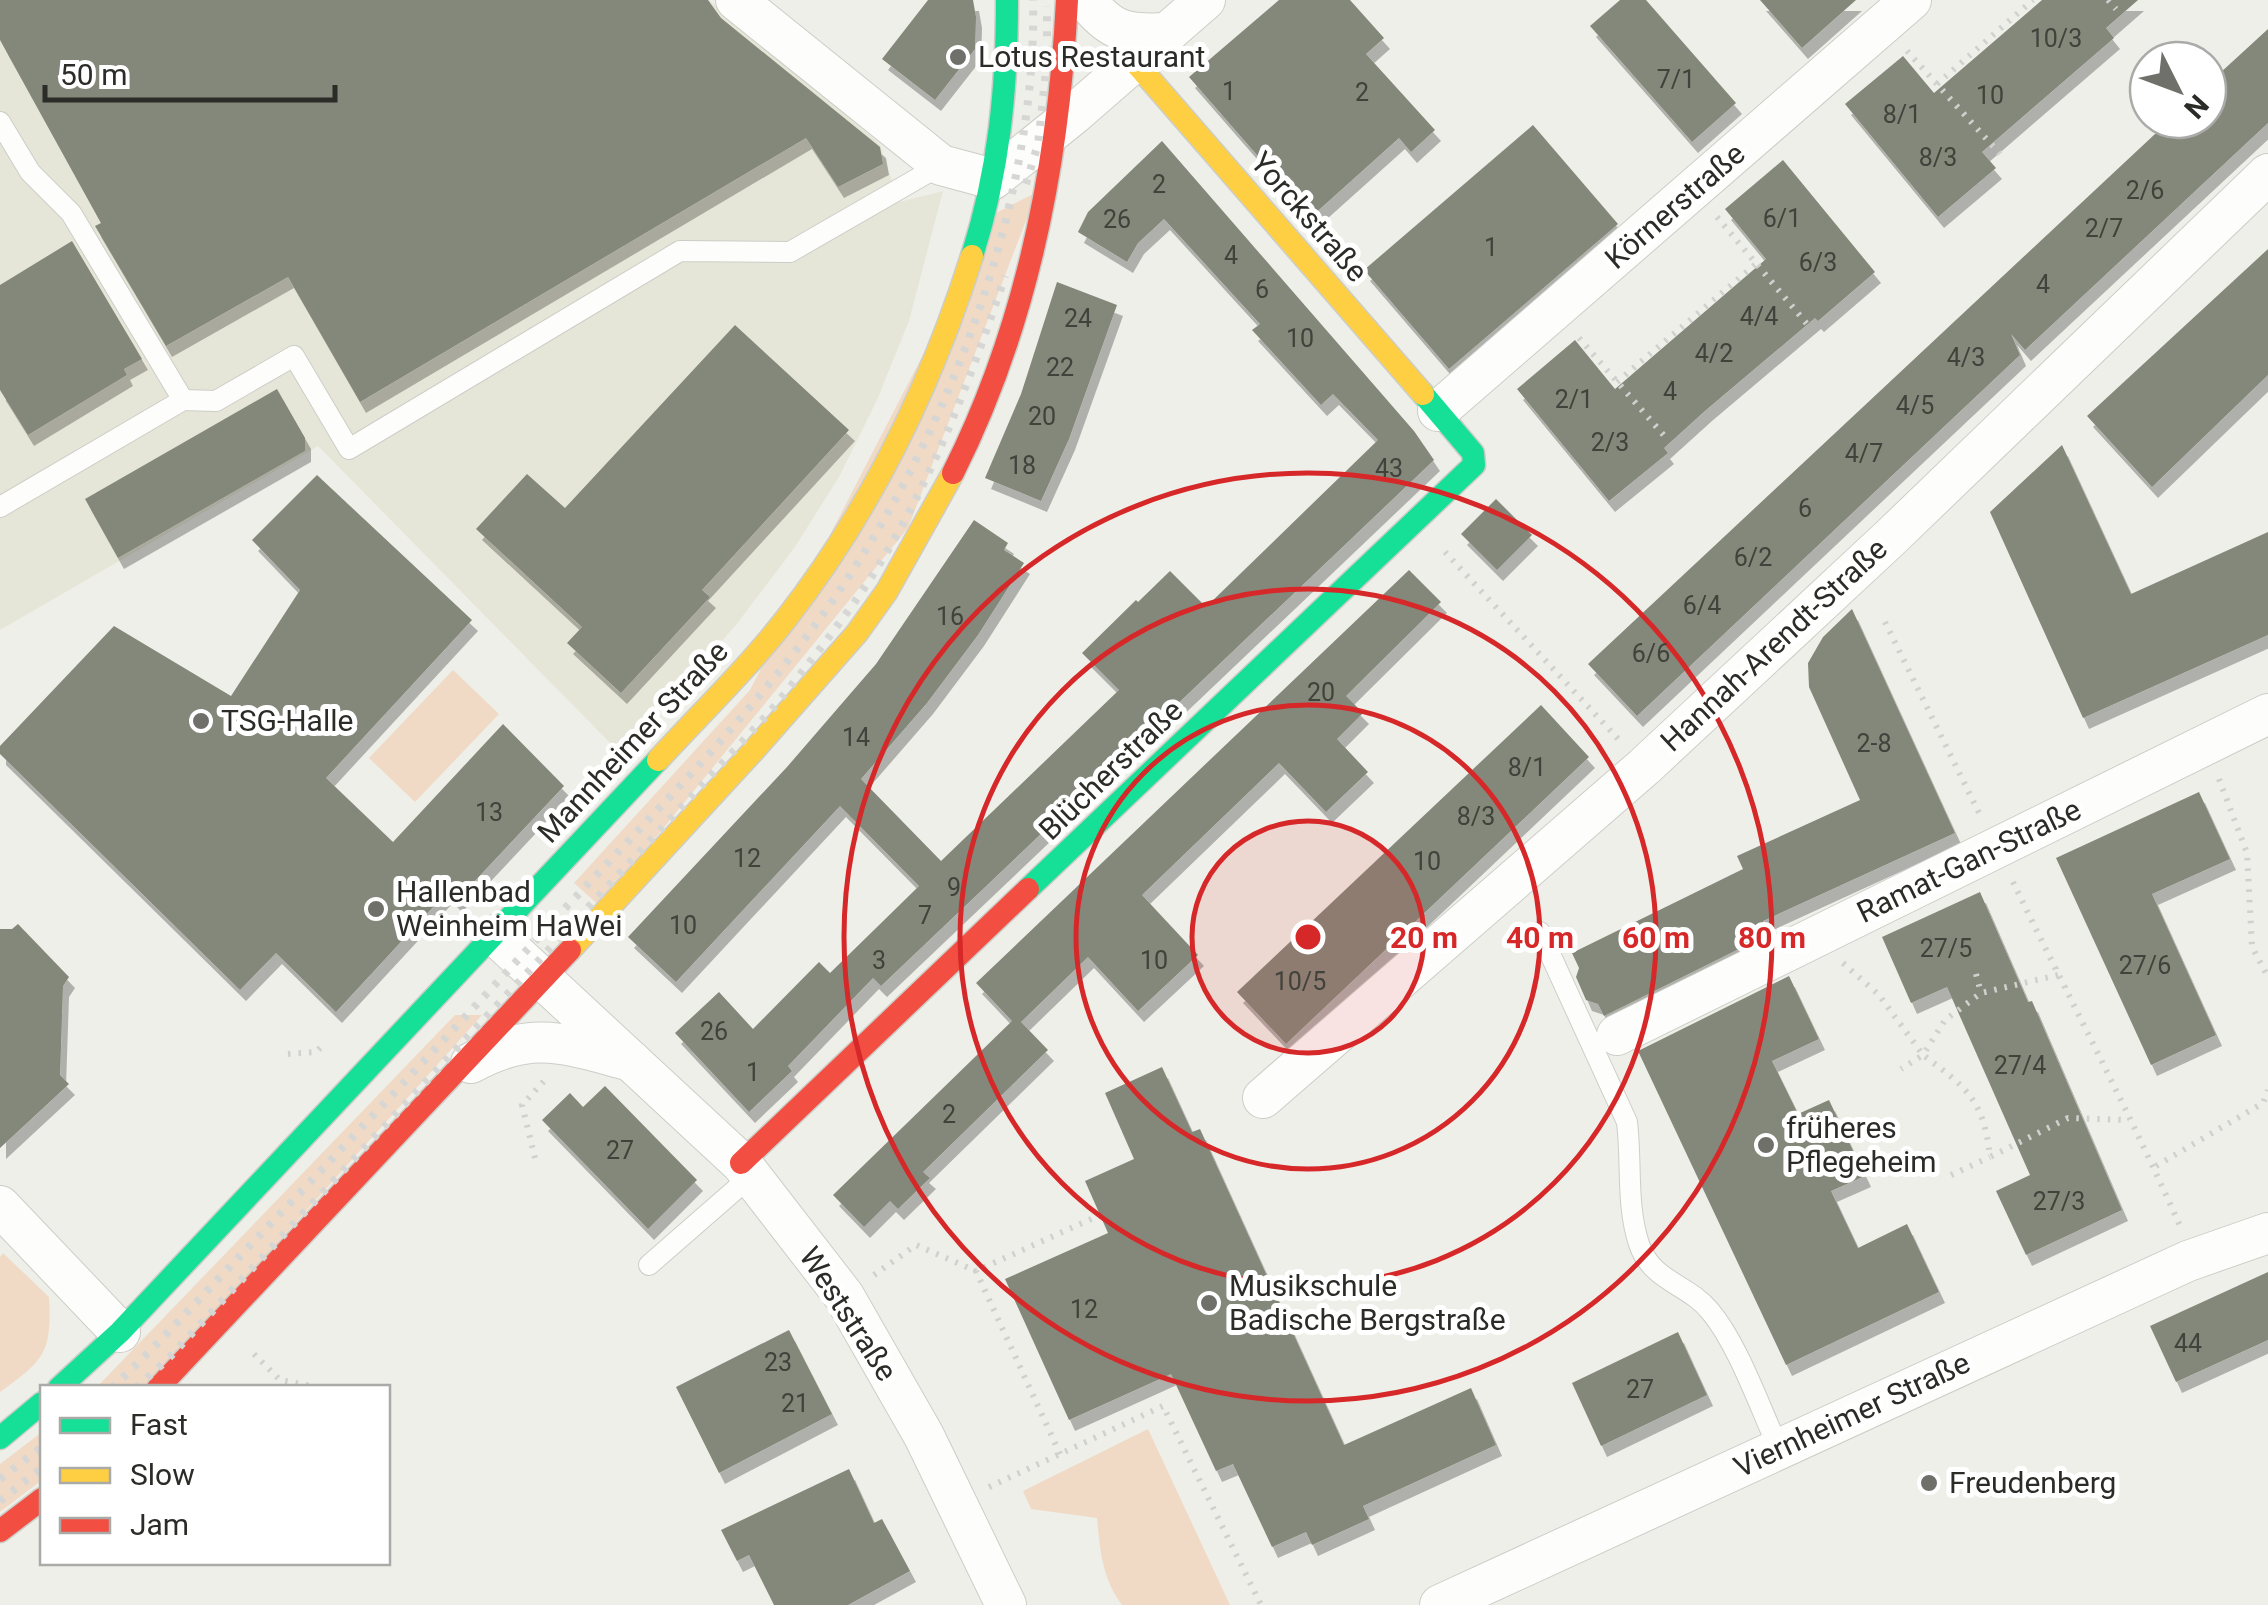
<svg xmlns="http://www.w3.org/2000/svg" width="2268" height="1605" viewBox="0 0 2268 1605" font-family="Roboto,sans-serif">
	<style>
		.built { fill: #e6e6d8 }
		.green { fill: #f0dac6 }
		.building { fill: #84887a; filter: url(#shadow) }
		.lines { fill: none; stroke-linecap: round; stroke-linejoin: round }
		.lane-casing { stroke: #cdcdc8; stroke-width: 22 }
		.street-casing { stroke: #cdcdc8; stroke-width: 42 }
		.fast-casing { stroke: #cdcdc8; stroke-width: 25 }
		.slow-casing { stroke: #cdcdc8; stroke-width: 25 }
		.jam-casing { stroke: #cdcdc8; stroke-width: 25 }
		.path { stroke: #d0d0ce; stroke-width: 6; stroke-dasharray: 2.5 8; stroke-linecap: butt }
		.lane { stroke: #fdfdfc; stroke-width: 20 }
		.street { stroke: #fdfdfc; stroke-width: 40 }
		.fast { stroke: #16e098; stroke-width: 22 }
		.slow { stroke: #ffcf43; stroke-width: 22 }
		.jam { stroke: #f24e42; stroke-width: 22 }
		.rail { stroke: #d6d6d4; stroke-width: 8; stroke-dasharray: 5 10; stroke-linecap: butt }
		.ring { fill: none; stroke: #d62828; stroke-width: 5 }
		.poi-dot { fill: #70706b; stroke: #fff; stroke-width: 4 }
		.labels { text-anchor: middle; stroke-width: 10; stroke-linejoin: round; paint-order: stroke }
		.number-label { font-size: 25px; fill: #41423c }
		.poi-label { font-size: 30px; fill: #2b2b27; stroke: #fff; text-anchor: start }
		.street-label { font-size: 30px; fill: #2b2b27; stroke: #fff }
		.centre { fill: #d62828; stroke: #fff; stroke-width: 5 }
		.ring-label { font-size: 30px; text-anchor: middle; font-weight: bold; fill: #d62828; stroke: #fff; stroke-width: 10; stroke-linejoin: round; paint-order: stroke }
	</style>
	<defs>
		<filter id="shadow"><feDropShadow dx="6" dy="11" stdDeviation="0" flood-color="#0004"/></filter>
	</defs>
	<rect width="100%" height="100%" fill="#efefe9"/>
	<polygon class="built" points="0,0 709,0 880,144 899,202 943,191 909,321 877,400 839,477 795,547 736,625 621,754 318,446 0,630"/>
	<g class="green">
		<polygon points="1037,192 908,528 600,906 574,883 750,690 996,213"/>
		<polygon points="453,670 499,714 415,802 369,758"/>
		<polygon points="455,1015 482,1015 148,1387 96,1388"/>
		<path d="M 3,1253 L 49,1297 C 52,1353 44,1360 0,1392 L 0,1257 Z"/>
		<path d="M 1148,1429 L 1230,1605 L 1122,1605 C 1102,1578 1100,1550 1097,1518 L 1031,1509 L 1023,1491 Z"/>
		<polygon points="42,1432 42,1480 0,1512 0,1464"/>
	</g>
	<g class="building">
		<polygon points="0,0 708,0 721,18 880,147 883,164 838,187 806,138 360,402 288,277 166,346 95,226 101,223 0,40"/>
		<polygon points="928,0 973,0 976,17 975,49 935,100 882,59"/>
		<polygon points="1279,0 1350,0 1384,38 1366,54 1435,130 1411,152 1399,138 1311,217 1189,77"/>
		<polygon points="1620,0 1646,0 1736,103 1692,142 1590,26"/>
		<polygon points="1760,0 1856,0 1802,48"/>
		<polygon points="2042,0 2138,0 2106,28 2114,38 1982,152 1996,168 1938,217 1845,104 1903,56 1934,93"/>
		<polygon points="2268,29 2268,123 2025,350 2011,334 2020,355 1637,716 1588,664 2170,120 2208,120 2208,84"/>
		<polygon points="1533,125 1618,224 1449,369 1364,270"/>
		<polygon points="1162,141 1414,431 1434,460 881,986 873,978 788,1066 792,1071 749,1112 675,1033 719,992 753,1029 819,962 830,973 919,886 840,806 676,982 628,937 787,767 876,664 974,520 1008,543 1004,550 1024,563 978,635 927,703 861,779 941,861 1119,690 1082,653 1136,600 1138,602 1170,571 1206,607 1378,440 1333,394 1321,405 1252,330 1260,324 1164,219 1138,243 1127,262 1078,232 1088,212"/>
		<polygon points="1783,160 1875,272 1818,321 1815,318 1706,410 1664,448 1668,453 1609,501 1517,389 1575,340 1615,389 1723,296 1766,259 1725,209"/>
		<polygon points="72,241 142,359 124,369 127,375 28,435 0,390 0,285"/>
		<polygon points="2268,249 2268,375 2152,487 2087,416"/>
		<polygon points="1057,282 1117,305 1069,439 1041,501 985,478 1021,394"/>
		<polygon points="735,325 849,430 702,590 710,597 621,693 567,643 582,627 476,529 527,474 565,508"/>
		<polygon points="277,389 305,438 305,451 118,558 85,499"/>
		<polygon points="2062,445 2131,594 2268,532 2268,635 2083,718 1990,512"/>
		<polygon points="317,475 472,620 326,778 393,842 503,724 564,786 456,901 447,892 336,1012 276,953 240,990 0,754 0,746 114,626 231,696 300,590 252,540"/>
		<polygon points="1496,499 1532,535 1497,570 1461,534"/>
		<polygon points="1409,570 1441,602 1346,696 1363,713 1337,739 1368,772 1326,812 1279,763 1142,895 1198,955 1138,1011 1088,957 1021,1022 1048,1050 923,1172 930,1178 898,1209 890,1201 864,1227 833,1195 1012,1021 976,983"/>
		<polygon points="1852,609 1955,833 1763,921 1769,934 1604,1016 1598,1004 1586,1000 1576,977 1579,968 1572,953 1743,869 1737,856 1860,800 1809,687 1808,663 1823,637"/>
		<polygon points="1541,705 1589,757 1286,1044 1237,992"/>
		<polygon points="2199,792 2230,859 2152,894 2216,1035 2151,1065 2056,858"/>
		<polygon points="1980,892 2028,1002 2032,1001 2122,1210 2026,1255 1996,1191 2030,1175 1947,987 1911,1003 1882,937"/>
		<polygon points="18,924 69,977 63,986 60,1075 69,1084 0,1148 0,929 12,929"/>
		<polygon points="1789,976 1819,1039 1772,1061 1798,1114 1829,1100 1865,1176 1831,1191 1858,1248 1907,1224 1939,1292 1786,1365 1638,1051"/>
		<polygon points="1162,1067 1192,1132 1200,1129 1344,1445 1471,1388 1496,1445 1363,1506 1369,1519 1312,1545 1306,1532 1272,1547 1233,1464 1216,1471 1171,1374 1069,1420 1005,1279 1108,1233 1085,1181 1134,1159 1105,1093"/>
		<polygon points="605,1086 697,1180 648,1229 542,1120 570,1093 583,1107"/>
		<polygon points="2268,1272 2268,1340 2176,1382 2150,1326"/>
		<polygon points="789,1330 832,1414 719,1473 676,1387"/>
		<polygon points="1678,1332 1707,1395 1601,1446 1572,1383"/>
		<polygon points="849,1469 874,1523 882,1519 910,1571 848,1605 774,1605 749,1555 737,1561 721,1530"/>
	</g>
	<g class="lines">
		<defs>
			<g id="lane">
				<polyline points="0,122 30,172 71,213 183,400 0,507"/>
				<polyline points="183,400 216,401 294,356 349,449 680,251 790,252 941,165"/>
				<path d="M 1540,932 L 1627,1122 C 1632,1163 1626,1204 1639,1244 C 1652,1282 1687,1283 1710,1311 C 1738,1344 1760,1408 1779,1449"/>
				<polyline points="649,1265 751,1176"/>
			</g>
			<g id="street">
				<polyline points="736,0 941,165 993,179 1074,114 1205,0"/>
				<path d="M 1086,0 C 1111,33 1128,35 1167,33"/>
				<polyline points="1438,411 1911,0"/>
				<polyline points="495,935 741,1163 844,1296 924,1436 1006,1605"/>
				<polyline points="1617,1035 2268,714"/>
				<path d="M 471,1063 C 533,1029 566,1044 631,1061"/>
				<polyline points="1263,1098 1644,767 1890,538 2268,174"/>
				<polyline points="0,1206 120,1332"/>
				<polyline points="1440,1605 2188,1261 2268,1233"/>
			</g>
			<g id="fast">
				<path d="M 972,256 C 999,171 1007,89 1007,0"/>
				<polyline points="1028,889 1474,465 1473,453 1423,394"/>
				<polyline points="59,1388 120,1332 658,760"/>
				<polyline points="0,1438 42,1403"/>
			</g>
			<g id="slow">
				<polyline points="1134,61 1423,394"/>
				<path d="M 658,760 C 701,713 747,669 786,619 C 870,511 931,386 972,256"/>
				<polyline points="570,950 755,749 857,633 887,591 953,473"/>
			</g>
			<g id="jam">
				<path d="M 953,473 C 1027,326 1059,163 1067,0"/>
				<polyline points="741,1163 1028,889"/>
				<polyline points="158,1388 570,950"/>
				<polyline points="0,1531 42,1499"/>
			</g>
		</defs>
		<use href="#lane" class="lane-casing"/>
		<use href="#street" class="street-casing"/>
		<use href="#fast" class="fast-casing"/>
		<use href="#slow" class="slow-casing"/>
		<use href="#jam" class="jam-casing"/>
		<g class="path">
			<polyline points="2108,0 2116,9"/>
			<polyline points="1907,51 2000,154"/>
			<polyline points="1937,84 2033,0"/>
			<polyline points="1717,217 1807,324"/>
			<polyline points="1579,338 1667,439"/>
			<polyline points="1617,382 1756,264"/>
			<polyline points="1445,552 1620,741"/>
			<polyline points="1885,622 1981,817"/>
			<polyline points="2219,779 2247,853 2252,947 2268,977"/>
			<path d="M 2013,882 C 2068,996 2128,1109 2180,1226"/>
			<polyline points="1843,963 1879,995 1923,1055 1901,1069"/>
			<polyline points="1976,974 1981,993"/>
			<path d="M 2058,975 L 1981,993 L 1945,1020 L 1923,1055 C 1967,1088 1984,1100 1990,1157 L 2068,1118 L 2129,1120"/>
			<polyline points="288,1054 316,1052 321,1047"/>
			<polyline points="535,1158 522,1105 545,1080"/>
			<polyline points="2156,1166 2263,1103 2268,1090"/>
			<polyline points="1951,1175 1990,1157"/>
			<polyline points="874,1275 916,1245 976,1271"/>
			<polyline points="254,1354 280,1380 322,1388"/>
			<polyline points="1060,1454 976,1271 1100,1215"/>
			<polyline points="989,1487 1163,1406 1261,1605"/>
		</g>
		<use href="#lane" class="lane"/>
		<use href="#street" class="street"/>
		<use href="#fast" class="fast"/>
		<use href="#slow" class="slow"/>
		<use href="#jam" class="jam"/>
		<g class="rail">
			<polyline points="1026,184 1038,144 1047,62 1047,6"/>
			<path d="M 112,1388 L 154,1347 C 289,1204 425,1062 557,917 C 645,822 738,730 815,625 C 939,459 1038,209 1033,0"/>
			<path d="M 136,1388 L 167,1360 L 769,713 C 800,675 830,637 858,597 C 925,500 968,387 1005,276"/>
			<polyline points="0,1479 42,1447"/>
			<polyline points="0,1501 42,1468"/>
		</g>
	</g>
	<circle cx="1308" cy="937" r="116" fill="#d62828" fill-opacity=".12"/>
	<g class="ring">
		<circle cx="1308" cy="937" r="116"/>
		<circle cx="1308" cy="937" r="232"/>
		<circle cx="1308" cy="937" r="348"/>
		<circle cx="1308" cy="937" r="464"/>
	</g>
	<g class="poi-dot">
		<circle cx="958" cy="57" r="10"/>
		<circle cx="201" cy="721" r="10"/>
		<circle cx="376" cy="909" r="10"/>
		<circle cx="1766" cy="1145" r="10"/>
		<circle cx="1209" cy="1303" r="10"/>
		<circle cx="1929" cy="1483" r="10"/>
	</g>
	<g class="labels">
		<g class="number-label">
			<text x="2056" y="47">10/3</text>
			<text x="1676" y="88">7/1</text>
			<text x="1229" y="100">1</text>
			<text x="1362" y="101">2</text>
			<text x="1990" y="104">10</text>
			<text x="1902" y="123">8/1</text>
			<text x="1938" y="166">8/3</text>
			<text x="1159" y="193">2</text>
			<text x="2145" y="199">2/6</text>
			<text x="1782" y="227">6/1</text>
			<text x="1117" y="228">26</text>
			<text x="2104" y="237">2/7</text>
			<text x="1491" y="256">1</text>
			<text x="1231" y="264">4</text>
			<text x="1818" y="271">6/3</text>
			<text x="2043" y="293">4</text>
			<text x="1262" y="298">6</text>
			<text x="1759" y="325">4/4</text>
			<text x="1078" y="327">24</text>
			<text x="1300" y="347">10</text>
			<text x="1714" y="362">4/2</text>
			<text x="1966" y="366">4/3</text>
			<text x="1060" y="376">22</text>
			<text x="1670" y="400">4</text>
			<text x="1574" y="408">2/1</text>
			<text x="1915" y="414">4/5</text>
			<text x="1042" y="425">20</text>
			<text x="1610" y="451">2/3</text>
			<text x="1864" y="462">4/7</text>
			<text x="1022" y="474">18</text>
			<text x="1389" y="477">43</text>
			<text x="1805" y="517">6</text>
			<text x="1753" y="566">6/2</text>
			<text x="1702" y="614">6/4</text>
			<text x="950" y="625">16</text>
			<text x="1651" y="662">6/6</text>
			<text x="1321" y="701">20</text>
			<text x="856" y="746">14</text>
			<text x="1874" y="752">2-8</text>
			<text x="1527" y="776">8/1</text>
			<text x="489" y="821">13</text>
			<text x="1476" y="825">8/3</text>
			<text x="747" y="867">12</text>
			<text x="1427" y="870">10</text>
			<text x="954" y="896">9</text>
			<text x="925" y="924">7</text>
			<text x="683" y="934">10</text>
			<text x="1946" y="957">27/5</text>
			<text x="879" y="969">3</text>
			<text x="1154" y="969">10</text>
			<text x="2145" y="974">27/6</text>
			<text x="1300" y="990">10/5</text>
			<text x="714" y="1040">26</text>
			<text x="2020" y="1074">27/4</text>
			<text x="753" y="1081">1</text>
			<text x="949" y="1123">2</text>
			<text x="620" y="1159">27</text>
			<text x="2059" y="1210">27/3</text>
			<text x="1084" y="1318">12</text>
			<text x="2188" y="1352">44</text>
			<text x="778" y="1371">23</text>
			<text x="1640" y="1398">27</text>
			<text x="795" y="1412">21</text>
		</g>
		<g class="poi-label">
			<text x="978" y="67">Lotus Restaurant</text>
			<text x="221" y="731">TSG-Halle</text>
			<text x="396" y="902">Hallenbad<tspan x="396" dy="34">Weinheim HaWei</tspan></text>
			<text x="1786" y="1138">früheres<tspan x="1786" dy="34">Pflegeheim</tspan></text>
			<text x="1229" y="1296">Musikschule<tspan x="1229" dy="34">Badische Bergstraße</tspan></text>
			<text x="1949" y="1493">Freudenberg</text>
		</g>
		<g class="street-label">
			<text transform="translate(1675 206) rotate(-41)" y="10">Körnerstraße</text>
			<text transform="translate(1309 217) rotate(49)" y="10">Yorckstraße</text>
			<text transform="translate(1774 645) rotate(-43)" y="10">Hannah-Arendt-Straße</text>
			<text transform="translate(633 742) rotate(-47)" y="10">Mannheimer Straße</text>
			<text transform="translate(1111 770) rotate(-44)" y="10">Blücherstraße</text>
			<text transform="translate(1969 861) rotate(-26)" y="10">Ramat-Gan-Straße</text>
			<text transform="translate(848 1314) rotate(57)" y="10">Weststraße</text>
			<text transform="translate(1852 1415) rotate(-25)" y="10">Viernheimer Straße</text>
		</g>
	</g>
	<circle cx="1308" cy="937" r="15" class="centre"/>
	<g class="ring-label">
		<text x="1424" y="948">20 m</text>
		<text x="1540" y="948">40 m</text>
		<text x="1656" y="948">60 m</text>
		<text x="1772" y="948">80 m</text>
	</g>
	<rect x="40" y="1385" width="350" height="180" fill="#ffffff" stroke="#aaaaa9" stroke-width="2.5"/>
	<rect x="60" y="1418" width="50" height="15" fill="#16e098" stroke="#aaaaa9" stroke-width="2.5"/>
	<text x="130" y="1435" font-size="30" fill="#2b2b27">Fast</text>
	<rect x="60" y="1468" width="50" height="15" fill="#ffcf43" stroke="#aaaaa9" stroke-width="2.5"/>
	<text x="130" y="1485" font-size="30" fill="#2b2b27">Slow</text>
	<rect x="60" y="1518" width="50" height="15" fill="#f24e42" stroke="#aaaaa9" stroke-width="2.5"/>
	<text x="130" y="1535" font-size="30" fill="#2b2b27">Jam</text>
	<g transform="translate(2178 90) rotate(132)"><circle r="48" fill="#ffffff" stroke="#aaaaa9" stroke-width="2.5"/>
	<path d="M0-8L18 38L0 25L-18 38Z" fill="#70706b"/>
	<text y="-15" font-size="28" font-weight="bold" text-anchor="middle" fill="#2b2b27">N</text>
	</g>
	<path d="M45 85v15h290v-15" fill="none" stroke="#2b2b27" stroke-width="5"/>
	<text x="60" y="85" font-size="30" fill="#2b2b27" stroke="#ffffff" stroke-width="8" paint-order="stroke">50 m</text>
</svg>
